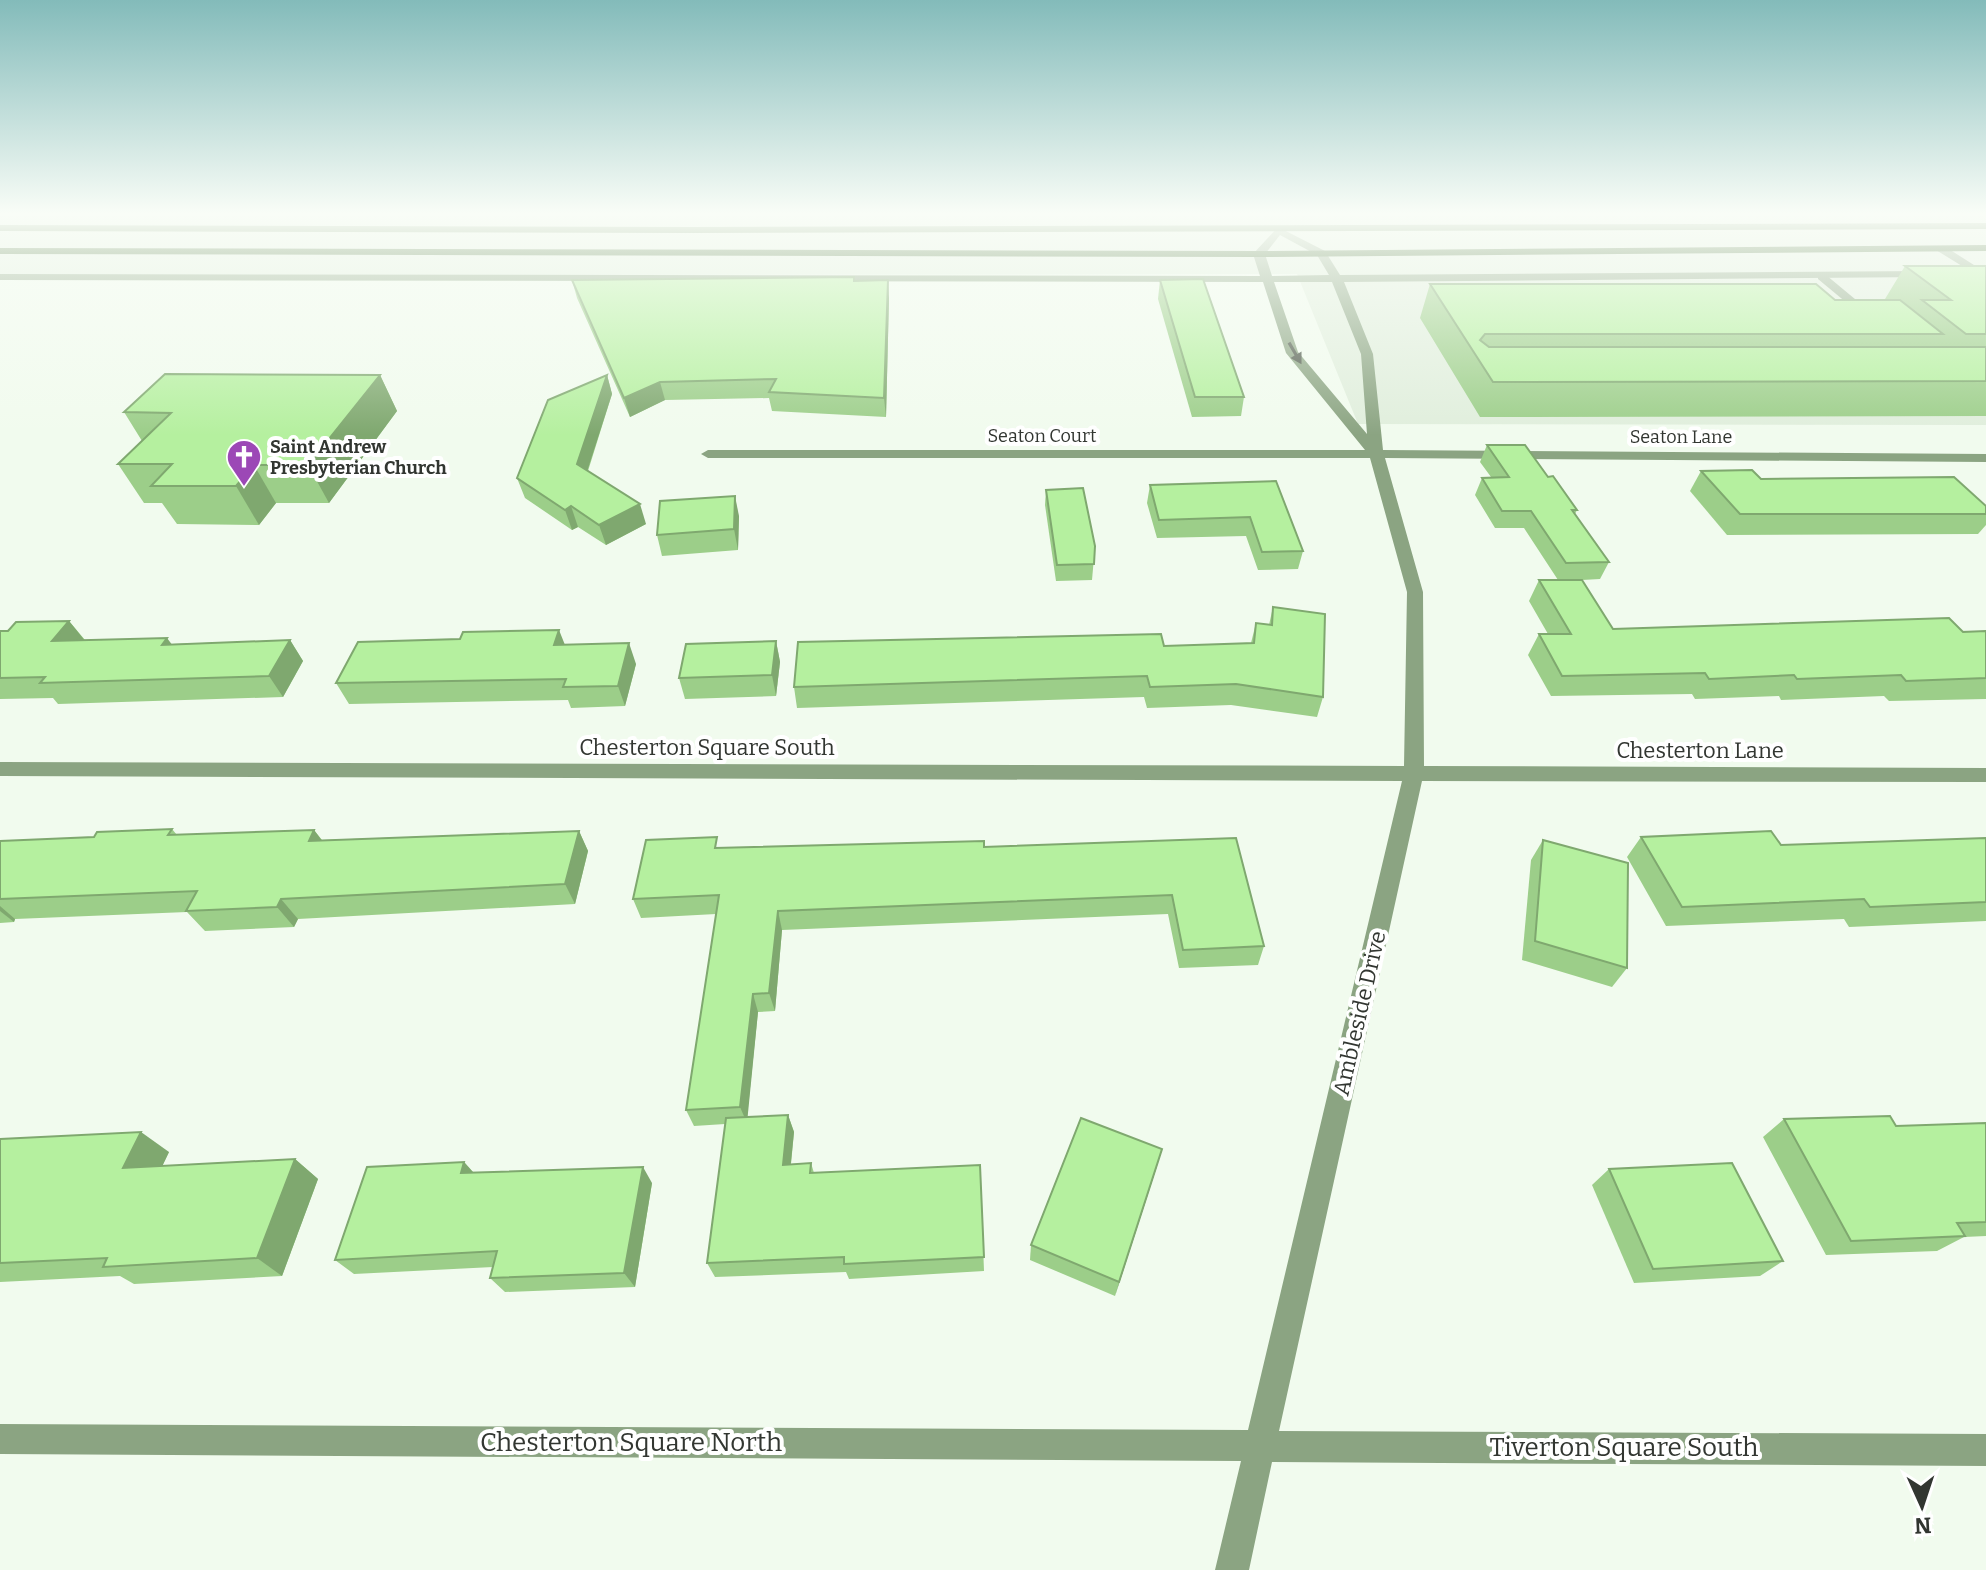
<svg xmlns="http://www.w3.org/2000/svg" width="1986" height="1570" viewBox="0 0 1986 1570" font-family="Bitter,serif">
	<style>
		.built { fill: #e0eedc }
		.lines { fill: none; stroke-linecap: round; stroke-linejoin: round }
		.service { fill: #8ba482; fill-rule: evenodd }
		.minor { fill: #8ba482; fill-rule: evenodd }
		.primary { fill: #325e1e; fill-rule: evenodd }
		.wall { fill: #9cce89 }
		.shaded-wall { fill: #7fa86f }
		.building { fill: #b5f09f; stroke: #7fa86f; stroke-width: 2 }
		.oneway { fill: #4d5749 }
		.labels { text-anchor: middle; stroke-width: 8; stroke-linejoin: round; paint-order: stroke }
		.far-street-label { font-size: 18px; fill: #323631; stroke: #fff }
		.far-poi-label { font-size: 18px; font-weight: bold; fill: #323631; stroke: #fff; text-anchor: start }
		.street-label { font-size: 22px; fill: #323631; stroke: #fff }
		.near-street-label { font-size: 26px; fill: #323631; stroke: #fff }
	</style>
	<rect width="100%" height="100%" fill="#f1fbee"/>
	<polygon class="built" points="0,215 1986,215 1986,425 1358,424 1297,274 0,276"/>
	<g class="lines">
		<polygon class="service" points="1818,275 1826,275 1873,314 1873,318 1865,318 1818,279"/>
		<g class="minor">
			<path d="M 1278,227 L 1325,251 L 1340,275 L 1926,271 L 1932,274 L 1926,277 L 1344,282 L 1373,354 L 1383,450 L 1986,454 L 1986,462 L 1385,458 L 1423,592 L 1424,766 L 1986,768 L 1986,782 L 1422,781 L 1279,1431 L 1986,1434 L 1986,1466 L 1272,1462 L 1249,1570 L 1215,1570 L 1241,1461 L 0,1454 L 0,1424 L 1248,1430 L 1402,781 L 0,776 L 0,762 L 1404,766 L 1407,592 L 1370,458 L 708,458 L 701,454 L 708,450 L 1365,450 L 1286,353 L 1263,282 L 0,280 L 0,274 L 1260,276 L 1253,254 ZM 1280,235 L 1317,255 L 1329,275 L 1272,276 L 1265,254 ZM 1274,282 L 1332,282 L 1361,354 L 1367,434 L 1298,352 Z"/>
			<polygon points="1936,246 1944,246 1985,272 1975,274 1936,250"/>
		</g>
		<g class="primary">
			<polygon points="1986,223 1986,229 692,233 0,231 0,225 692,227"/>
			<polygon points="1986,245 1986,251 1259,257 0,254 0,248 1259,251"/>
		</g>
	</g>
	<g class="wall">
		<polygon points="1905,266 1986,266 1986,416 1480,417 1420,318 1430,284 1835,300 1887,300 1885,299"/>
		<polygon points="572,280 855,281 889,298 886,417 772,411 769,398 665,400 630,417 577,298"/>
		<polygon points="1160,280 1244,397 1241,416 1192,417 1158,299"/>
		<polygon points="380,375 397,411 329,503 276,503 259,525 177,524 162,503 144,503 118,464 142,441 124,412"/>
		<polygon points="607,375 612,394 588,471 646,524 606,545 578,527 572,530 525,498 517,478"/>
		<polygon points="1487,445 1548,477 1577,510 1575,514 1609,562 1600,579 1582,580 1613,629 1986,631 1986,699 1889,701 1884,696 1781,700 1779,696 1695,699 1692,694 1551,696 1528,655 1539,634 1548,634 1529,601 1539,580 1558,580 1524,528 1495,528 1475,495 1482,478 1491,477 1480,462"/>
		<polygon points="1701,471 1986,506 1986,525 1978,534 1727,535 1690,491"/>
		<polygon points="1276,481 1303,551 1298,569 1258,570 1246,536 1157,538 1147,503 1150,485"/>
		<polygon points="1046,490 1095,546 1092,580 1056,581 1045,505"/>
		<polygon points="739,516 738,550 662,556 657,535"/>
		<polygon points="1273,607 1323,697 1317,717 1231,705 1147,708 1144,697 797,708 794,687 1251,643 1256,623 1269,625"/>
		<polygon points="69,621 85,640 172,644 290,640 303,661 283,697 58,704 53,698 0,699 0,631"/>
		<polygon points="776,641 780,662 776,696 685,699 679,678"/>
		<polygon points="565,645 636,664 625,706 571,708 568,700 349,704 336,683"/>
		<polygon points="172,829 177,835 314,830 322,840 579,831 588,851 575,904 298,919 294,927 205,931 187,912 15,919 14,922 0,923 0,841 94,837"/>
		<polygon points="1641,837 1781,845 1986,838 1986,921 1849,927 1844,919 1666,926 1627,857"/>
		<polygon points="1236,838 1264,946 1258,965 1179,968 1168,914 782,930 775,1011 758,1012 747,1117 788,1115 794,1132 791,1164 811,1163 814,1173 980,1165 984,1271 849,1279 846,1272 715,1277 707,1263 725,1124 694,1126 686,1110 716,914 641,918 633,899 720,848 984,847"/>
		<polygon points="1543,840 1627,968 1612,987 1522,960 1531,860"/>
		<polygon points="1784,1119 1896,1126 1986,1123 1986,1236 1964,1237 1937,1251 1826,1255 1763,1137"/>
		<polygon points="0,1139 169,1152 162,1166 295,1159 318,1179 282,1276 134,1284 120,1276 0,1282"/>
		<polygon points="464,1162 474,1173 652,1183 635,1287 505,1292 490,1278 493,1267 354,1274 335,1260"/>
		<polygon points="1157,1166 1115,1296 1030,1260 1031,1245"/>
		<polygon points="1609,1169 1783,1261 1760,1276 1634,1283 1592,1185"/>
	</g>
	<g class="shaded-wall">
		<polygon points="888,280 889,298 886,417 884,398"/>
		<polygon points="380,375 397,411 329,503 308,465"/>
		<polygon points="607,375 612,394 583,484 577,464"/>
		<polygon points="660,382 665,400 630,417 624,398"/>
		<polygon points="254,465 276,503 259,525 236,486"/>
		<polygon points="735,496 739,516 738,550 734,529"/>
		<polygon points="640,504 646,524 606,545 599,525"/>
		<polygon points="571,506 578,527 572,530 565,510"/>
		<polygon points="69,621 86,642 52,641"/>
		<polygon points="559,630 567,650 554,645"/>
		<polygon points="167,638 182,658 162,645"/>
		<polygon points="290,640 303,661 283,697 269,676"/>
		<polygon points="776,641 780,662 776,696 772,675"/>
		<polygon points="629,643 636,664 625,706 618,686"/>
		<polygon points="314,830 329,850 309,841"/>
		<polygon points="579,831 588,851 575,904 565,884"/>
		<polygon points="281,899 298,919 294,927 277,907"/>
		<polygon points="0,906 15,919 14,922 0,911"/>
		<polygon points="778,911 782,930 775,1011 769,993"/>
		<polygon points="753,994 758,1012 747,1123 740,1107"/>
		<polygon points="788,1115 794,1132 789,1181 783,1165"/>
		<polygon points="141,1132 169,1152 152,1188 123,1168"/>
		<polygon points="1162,1149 1157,1166 1115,1296 1119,1282"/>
		<polygon points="295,1159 318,1179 282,1276 257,1258"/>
		<polygon points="464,1162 479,1179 461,1173"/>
		<polygon points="643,1167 652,1183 635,1287 624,1273"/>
	</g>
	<g class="building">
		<polygon points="1905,266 1986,266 1986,334 1966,334 1922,300 1951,300"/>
		<polygon points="854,277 854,281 888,280 884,398 769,392 776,379 660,382 624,398 572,280"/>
		<polygon points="1203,279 1244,397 1195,397 1160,280"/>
		<polygon points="1430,284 1816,284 1835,300 1900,300 1943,334 1485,334 1480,340 1489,347 1986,347 1986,381 1493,382"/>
		<polygon points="165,374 380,375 308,465 254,465 236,486 151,486 172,464 118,464 171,413 124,412"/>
		<polygon points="607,375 577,464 640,504 599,525 571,506 565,510 517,478 548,400"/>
		<polygon points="1487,445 1525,445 1548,477 1553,476 1577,510 1572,510 1609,562 1566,563 1531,511 1502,511 1482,478 1509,477"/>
		<polygon points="1752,470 1761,479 1954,477 1986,506 1986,514 1740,514 1701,471"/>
		<polygon points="1276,481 1303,551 1262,552 1250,517 1159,520 1150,485"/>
		<polygon points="1083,488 1095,546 1094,564 1057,565 1046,490"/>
		<polygon points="735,496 734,529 657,535 660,501"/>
		<polygon points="1539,580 1582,580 1613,629 1949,618 1963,632 1986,631 1986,678 1906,681 1901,675 1797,679 1794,675 1709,679 1705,673 1562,676 1539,634 1571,634"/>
		<polygon points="1273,607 1325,614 1323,697 1236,684 1150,687 1147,676 794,687 798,642 1161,634 1164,646 1254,643 1256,623 1272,625"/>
		<polygon points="69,621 52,641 167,638 162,645 290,640 269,676 40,683 45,677 0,678 0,631 8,631 16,622"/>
		<polygon points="559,630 554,645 629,643 618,686 563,687 566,679 336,683 358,642 460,639 463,632"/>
		<polygon points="776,641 772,675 679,678 686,644"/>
		<polygon points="172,829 168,835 314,830 309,841 579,831 565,884 281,899 277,907 186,911 197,891 0,899 0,841 94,837 97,832"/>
		<polygon points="1771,831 1781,845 1986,838 1986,902 1870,907 1864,899 1682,907 1641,837"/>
		<polygon points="717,837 715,848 984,841 984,847 1236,838 1264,946 1183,950 1172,895 778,911 769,993 753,994 740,1107 686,1110 719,895 633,899 646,840"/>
		<polygon points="1543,840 1628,863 1627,968 1535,941"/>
		<polygon points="788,1115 783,1165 811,1163 810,1173 980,1165 984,1257 844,1264 844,1257 707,1263 726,1118"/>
		<polygon points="1890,1116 1896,1126 1986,1123 1986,1222 1957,1223 1965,1236 1851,1241 1784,1119"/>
		<polygon points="1081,1118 1162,1149 1119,1282 1031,1245"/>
		<polygon points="141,1132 123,1168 295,1159 257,1258 103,1267 107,1258 0,1263 0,1139"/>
		<polygon points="464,1162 461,1173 643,1167 624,1273 490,1278 497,1251 335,1260 367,1167"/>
		<polygon points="1732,1163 1783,1261 1653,1269 1609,1169"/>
	</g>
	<defs><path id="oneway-solid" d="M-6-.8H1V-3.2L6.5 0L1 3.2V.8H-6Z" transform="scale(2)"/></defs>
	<use class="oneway" href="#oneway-solid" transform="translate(1295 353) rotate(60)"/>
	<linearGradient id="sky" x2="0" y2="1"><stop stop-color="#83bbba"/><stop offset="0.49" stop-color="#f9fdf7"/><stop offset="1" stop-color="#f9fdf7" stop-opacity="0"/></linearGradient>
	<rect width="1986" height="435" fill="url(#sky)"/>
	<defs>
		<symbol id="church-pin" viewBox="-11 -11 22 30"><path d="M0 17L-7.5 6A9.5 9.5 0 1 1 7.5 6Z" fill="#9c48b6" stroke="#fff"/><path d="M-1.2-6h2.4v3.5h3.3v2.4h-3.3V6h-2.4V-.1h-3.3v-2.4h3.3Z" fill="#fff"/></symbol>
	</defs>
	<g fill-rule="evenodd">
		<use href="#church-pin" x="224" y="437" width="40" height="54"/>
	</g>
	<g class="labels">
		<g class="far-street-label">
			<text x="1042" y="442">Seaton Court</text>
			<text x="1681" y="443">Seaton Lane</text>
		</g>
		<g class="far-poi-label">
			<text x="270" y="453">Saint Andrew<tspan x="270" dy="21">Presbyterian Church</tspan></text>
		</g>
		<g class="street-label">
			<text x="707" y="755">Chesterton Square South</text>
			<text x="1700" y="758">Chesterton Lane</text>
			<text transform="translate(1359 1013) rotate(-77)" y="8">Ambleside Drive</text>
		</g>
		<g class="near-street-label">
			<text x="631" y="1451">Chesterton Square North</text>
			<text x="1624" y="1456">Tiverton Square South</text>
		</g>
	</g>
	<g transform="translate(1922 1506) rotate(177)" stroke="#ffffff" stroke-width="6" paint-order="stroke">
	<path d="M0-6L14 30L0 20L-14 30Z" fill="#323631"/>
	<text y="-12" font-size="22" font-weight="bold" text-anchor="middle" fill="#323631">N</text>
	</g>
</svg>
